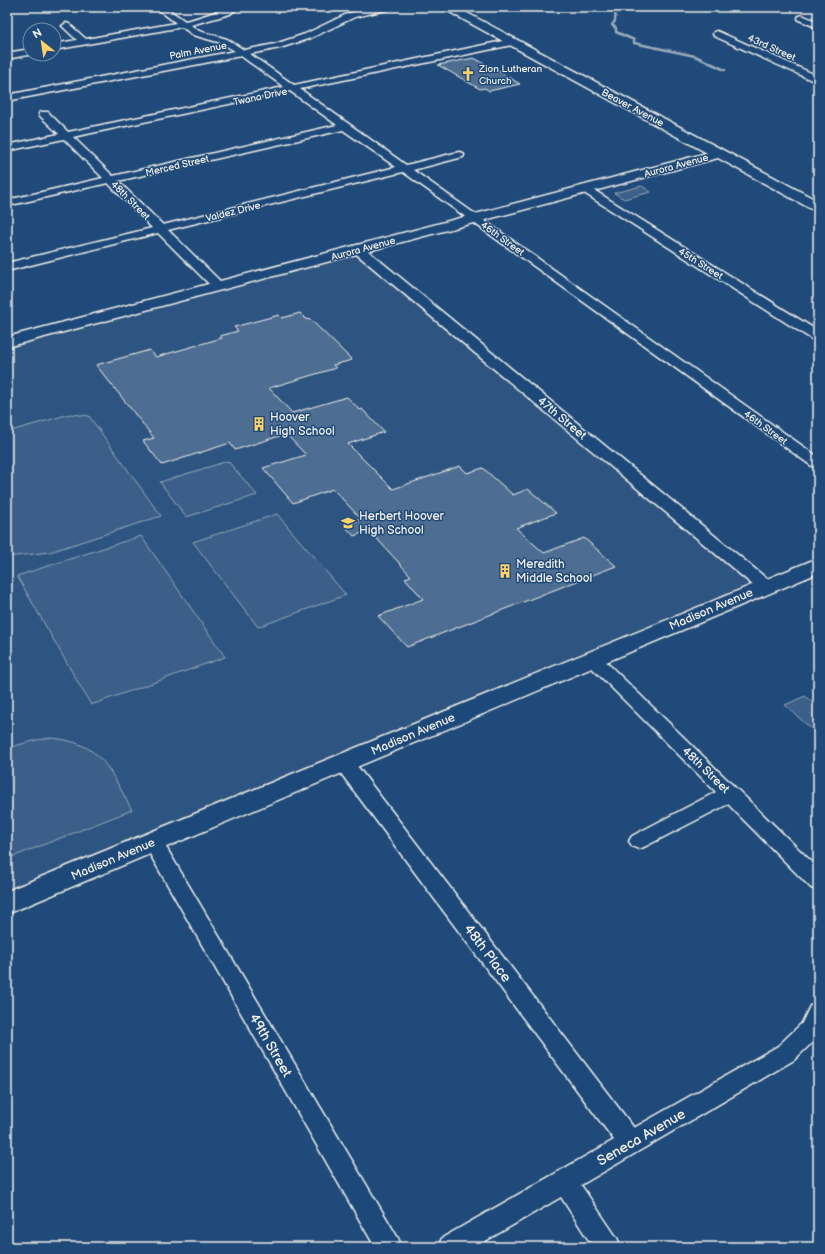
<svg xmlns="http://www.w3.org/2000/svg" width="825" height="1254" viewBox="0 0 825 1254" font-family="'Balsamiq Sans',sans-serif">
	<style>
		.built { fill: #2d5581 }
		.green { fill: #3a5f88; stroke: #97a8b8 }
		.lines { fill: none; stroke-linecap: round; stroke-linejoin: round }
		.stream { stroke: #9cacbb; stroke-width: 2.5 }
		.building { fill: #4d6e92; stroke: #f4f1e8 }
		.street-casing { stroke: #f4f1e8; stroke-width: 3 }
		.secondary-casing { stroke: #f4f1e8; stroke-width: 3 }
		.street { fill: #1f4a7a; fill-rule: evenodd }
		.secondary { fill: #1f4a7a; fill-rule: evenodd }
		.labels { text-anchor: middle; stroke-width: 3; stroke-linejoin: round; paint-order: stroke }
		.far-street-label { font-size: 10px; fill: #f4f1e8; stroke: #1f4a7a }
		.far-poi-label { font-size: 10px; fill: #f4f1e8; stroke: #1f4a7a; text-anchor: start }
		.poi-label { font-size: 12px; fill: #f4f1e8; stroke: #1f4a7a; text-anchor: start }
		.street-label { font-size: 12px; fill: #f4f1e8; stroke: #1f4a7a }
		.near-street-label { font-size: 14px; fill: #f4f1e8; stroke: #1f4a7a }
	</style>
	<rect width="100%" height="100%" fill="#1f4a7a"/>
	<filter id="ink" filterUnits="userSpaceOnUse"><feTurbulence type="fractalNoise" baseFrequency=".025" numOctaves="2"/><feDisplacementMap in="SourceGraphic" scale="8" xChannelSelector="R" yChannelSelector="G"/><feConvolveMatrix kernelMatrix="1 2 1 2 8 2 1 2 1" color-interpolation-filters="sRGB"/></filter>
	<g filter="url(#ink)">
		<polygon class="built" points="358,249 766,587 7,903 7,342"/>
		<g class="green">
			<polygon points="642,186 651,192 624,199 614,193"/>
			<polygon points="70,414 89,416 161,516 50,552 7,557 7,432"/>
			<polygon points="228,461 257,495 186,517 160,482"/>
			<polygon points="277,514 346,595 258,627 193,542"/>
			<polygon points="141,536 225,657 91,705 17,576"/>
			<polygon points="805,696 818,708 818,735 785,705"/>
			<path d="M 51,738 C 102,742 110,771 132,810 L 7,859 L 7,748 L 37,740 Z"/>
		</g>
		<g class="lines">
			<polyline class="stream" points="616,7 615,21 612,25 616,28 616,32 634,40 634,43 695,56 725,70"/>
		</g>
		<g class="building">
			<polygon points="474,58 500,72 520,84 489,91 485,88 480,89 438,65"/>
			<polygon points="300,313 307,320 310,319 352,360 333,365 336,368 269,388 292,413 347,397 360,410 362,409 384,432 348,444 393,489 460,466 467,473 483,468 513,495 528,489 556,513 516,528 544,553 584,538 616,566 407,647 378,616 423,599 405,578 411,576 369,530 354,536 344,525 361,519 333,489 293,503 263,468 306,455 286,434 235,450 230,443 162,465 143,441 154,438 96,365 150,350 156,357 222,338 220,336 238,331 234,327 279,315 282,318"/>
		</g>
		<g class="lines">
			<defs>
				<g id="street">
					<path d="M 155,7 L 165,7 L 185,21 C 203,18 222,7 239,7 L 230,14 L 191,25 L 199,31 L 227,39 L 244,50 L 275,44 L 305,34 L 349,13 L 376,7 L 391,7 L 390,9 L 355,17 L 311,38 L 280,48 L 250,54 L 294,85 L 512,39 L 515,40 L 516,42 L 515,44 L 512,45 L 300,89 L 406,165 L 459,152 L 463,153 L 464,155 L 463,157 L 413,170 L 818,457 L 818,468 L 813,467 L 403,172 L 168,230 L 222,283 L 224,286 L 222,289 L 214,289 L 158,233 L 7,271 L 7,263 L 152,228 L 108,183 L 7,206 L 7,200 L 103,178 L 64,139 L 7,151 L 7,145 L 59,134 L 40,116 L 39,114 L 40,112 L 48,112 L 68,132 L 284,87 L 241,56 L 7,101 L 7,95 L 235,51 L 221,43 L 193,35 L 182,27 L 54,50 L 54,44 L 77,40 L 62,26 L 66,23 L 69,24 L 86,39 L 176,23 ZM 290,91 L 337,125 L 113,176 L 73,137 ZM 343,130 L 396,167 L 163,225 L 118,181 Z"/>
					<polygon points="802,15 818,22 818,28 799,20 798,18 799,16"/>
					<polygon points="717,31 818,76 818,83 714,36 713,34 714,32"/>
					<polygon points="30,49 30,54 33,54 7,59 7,53"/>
					<polygon points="585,186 589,187 818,331 818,341 813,340 581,191 580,189"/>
					<polygon points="358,245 362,246 772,583 774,587 772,591 766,592 760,591 354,252 352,249 354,246"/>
					<polygon points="593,653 599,655 818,868 818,890 811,888 728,804 646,846 639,849 632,846 629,841 632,836 716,792 587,663 584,659 587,655"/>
					<polygon points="344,756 351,758 634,1128 778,1046 802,1023 810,1006 818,1003 818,1037 794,1060 581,1185 617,1238 621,1247 593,1247 561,1197 475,1247 438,1247 442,1238 614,1140 337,768 335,763 337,758"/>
					<polygon points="153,834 160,837 398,1238 402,1247 375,1247 143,842 146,837"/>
				</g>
				<g id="secondary">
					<polygon points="443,7 456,7 818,201 818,211 813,210 718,158 7,347 7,337 707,153 444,9"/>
					<polygon points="818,558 818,573 7,914 7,891"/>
				</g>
			</defs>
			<use href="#street" class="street-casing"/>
			<use href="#secondary" class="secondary-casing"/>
			<use href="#street" class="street"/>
			<use href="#secondary" class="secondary"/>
		</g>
	</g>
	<defs>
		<symbol id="church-bare" viewBox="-9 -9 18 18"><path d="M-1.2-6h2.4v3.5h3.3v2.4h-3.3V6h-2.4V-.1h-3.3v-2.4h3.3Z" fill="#ffd166" stroke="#1f4a7a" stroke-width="2.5" paint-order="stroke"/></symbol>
		<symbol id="building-bare" viewBox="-9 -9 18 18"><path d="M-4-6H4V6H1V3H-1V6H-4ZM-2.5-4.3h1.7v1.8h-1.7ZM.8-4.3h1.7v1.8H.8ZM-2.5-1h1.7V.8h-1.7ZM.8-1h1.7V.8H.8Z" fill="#ffd166" stroke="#1f4a7a" stroke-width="2.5" paint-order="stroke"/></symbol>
		<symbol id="school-bare" viewBox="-9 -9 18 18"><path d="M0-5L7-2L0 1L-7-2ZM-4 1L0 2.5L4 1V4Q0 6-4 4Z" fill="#ffd166" stroke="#1f4a7a" stroke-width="2.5" paint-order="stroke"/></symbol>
	</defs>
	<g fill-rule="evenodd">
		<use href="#church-bare" x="458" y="64" width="20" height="20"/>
		<use href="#building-bare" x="249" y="414" width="20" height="20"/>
		<use href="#school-bare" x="338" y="513" width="20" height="20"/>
		<use href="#building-bare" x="495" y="561" width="20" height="20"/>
	</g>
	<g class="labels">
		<g class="far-street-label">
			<text transform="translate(772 47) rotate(24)" y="4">43rd Street</text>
			<text transform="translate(198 50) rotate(-11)" y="4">Palm Avenue</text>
			<text transform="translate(260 96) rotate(-12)" y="4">Twana Drive</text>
			<text transform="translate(633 107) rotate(28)" y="4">Beaver Avenue</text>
			<text transform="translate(177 165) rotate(-13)" y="4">Merced Street</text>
			<text transform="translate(676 165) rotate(-15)" y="4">Aurora Avenue</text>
			<text transform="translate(131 200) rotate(45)" y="4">48th Street</text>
			<text transform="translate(233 211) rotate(-14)" y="4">Valdez Drive</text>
			<text transform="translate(503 238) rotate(36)" y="4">46th Street</text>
			<text transform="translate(363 248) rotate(-15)" y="4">Aurora Avenue</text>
			<text transform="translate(701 263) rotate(32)" y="4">45th Street</text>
			<text transform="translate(766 427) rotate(36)" y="4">46th Street</text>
		</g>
		<g class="far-poi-label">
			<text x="479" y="72">Zion Lutheran<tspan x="479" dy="12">Church</tspan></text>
		</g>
		<g class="poi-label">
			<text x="270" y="421">Hoover<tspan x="270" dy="14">High School</tspan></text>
			<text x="359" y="520">Herbert Hoover<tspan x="359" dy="14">High School</tspan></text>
			<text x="516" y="568">Meredith<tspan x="516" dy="14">Middle School</tspan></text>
		</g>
		<g class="street-label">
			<text transform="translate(562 418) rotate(40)" y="4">47th Street</text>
			<text transform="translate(711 609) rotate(-23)" y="4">Madison Avenue</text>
			<text transform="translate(413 734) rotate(-23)" y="4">Madison Avenue</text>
			<text transform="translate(706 770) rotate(44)" y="4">48th Street</text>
			<text transform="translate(113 859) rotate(-23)" y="4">Madison Avenue</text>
		</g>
		<g class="near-street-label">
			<text transform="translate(488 953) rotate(53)" y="5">48th Place</text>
			<text transform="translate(271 1045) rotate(60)" y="5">49th Street</text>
			<text transform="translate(641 1137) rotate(-30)" y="5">Seneca Avenue</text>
		</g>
	</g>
	<rect width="825" height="1254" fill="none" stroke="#1f4a7a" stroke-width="24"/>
	<rect x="12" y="12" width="801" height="1230" fill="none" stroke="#f4f1e8" stroke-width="1.5" filter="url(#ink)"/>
	<g transform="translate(42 42) rotate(330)"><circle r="19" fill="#1f4a7a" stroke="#748da6"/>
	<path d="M0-3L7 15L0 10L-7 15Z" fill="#ffd166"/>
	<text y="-6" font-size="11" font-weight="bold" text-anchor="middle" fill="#f4f1e8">N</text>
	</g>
</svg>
